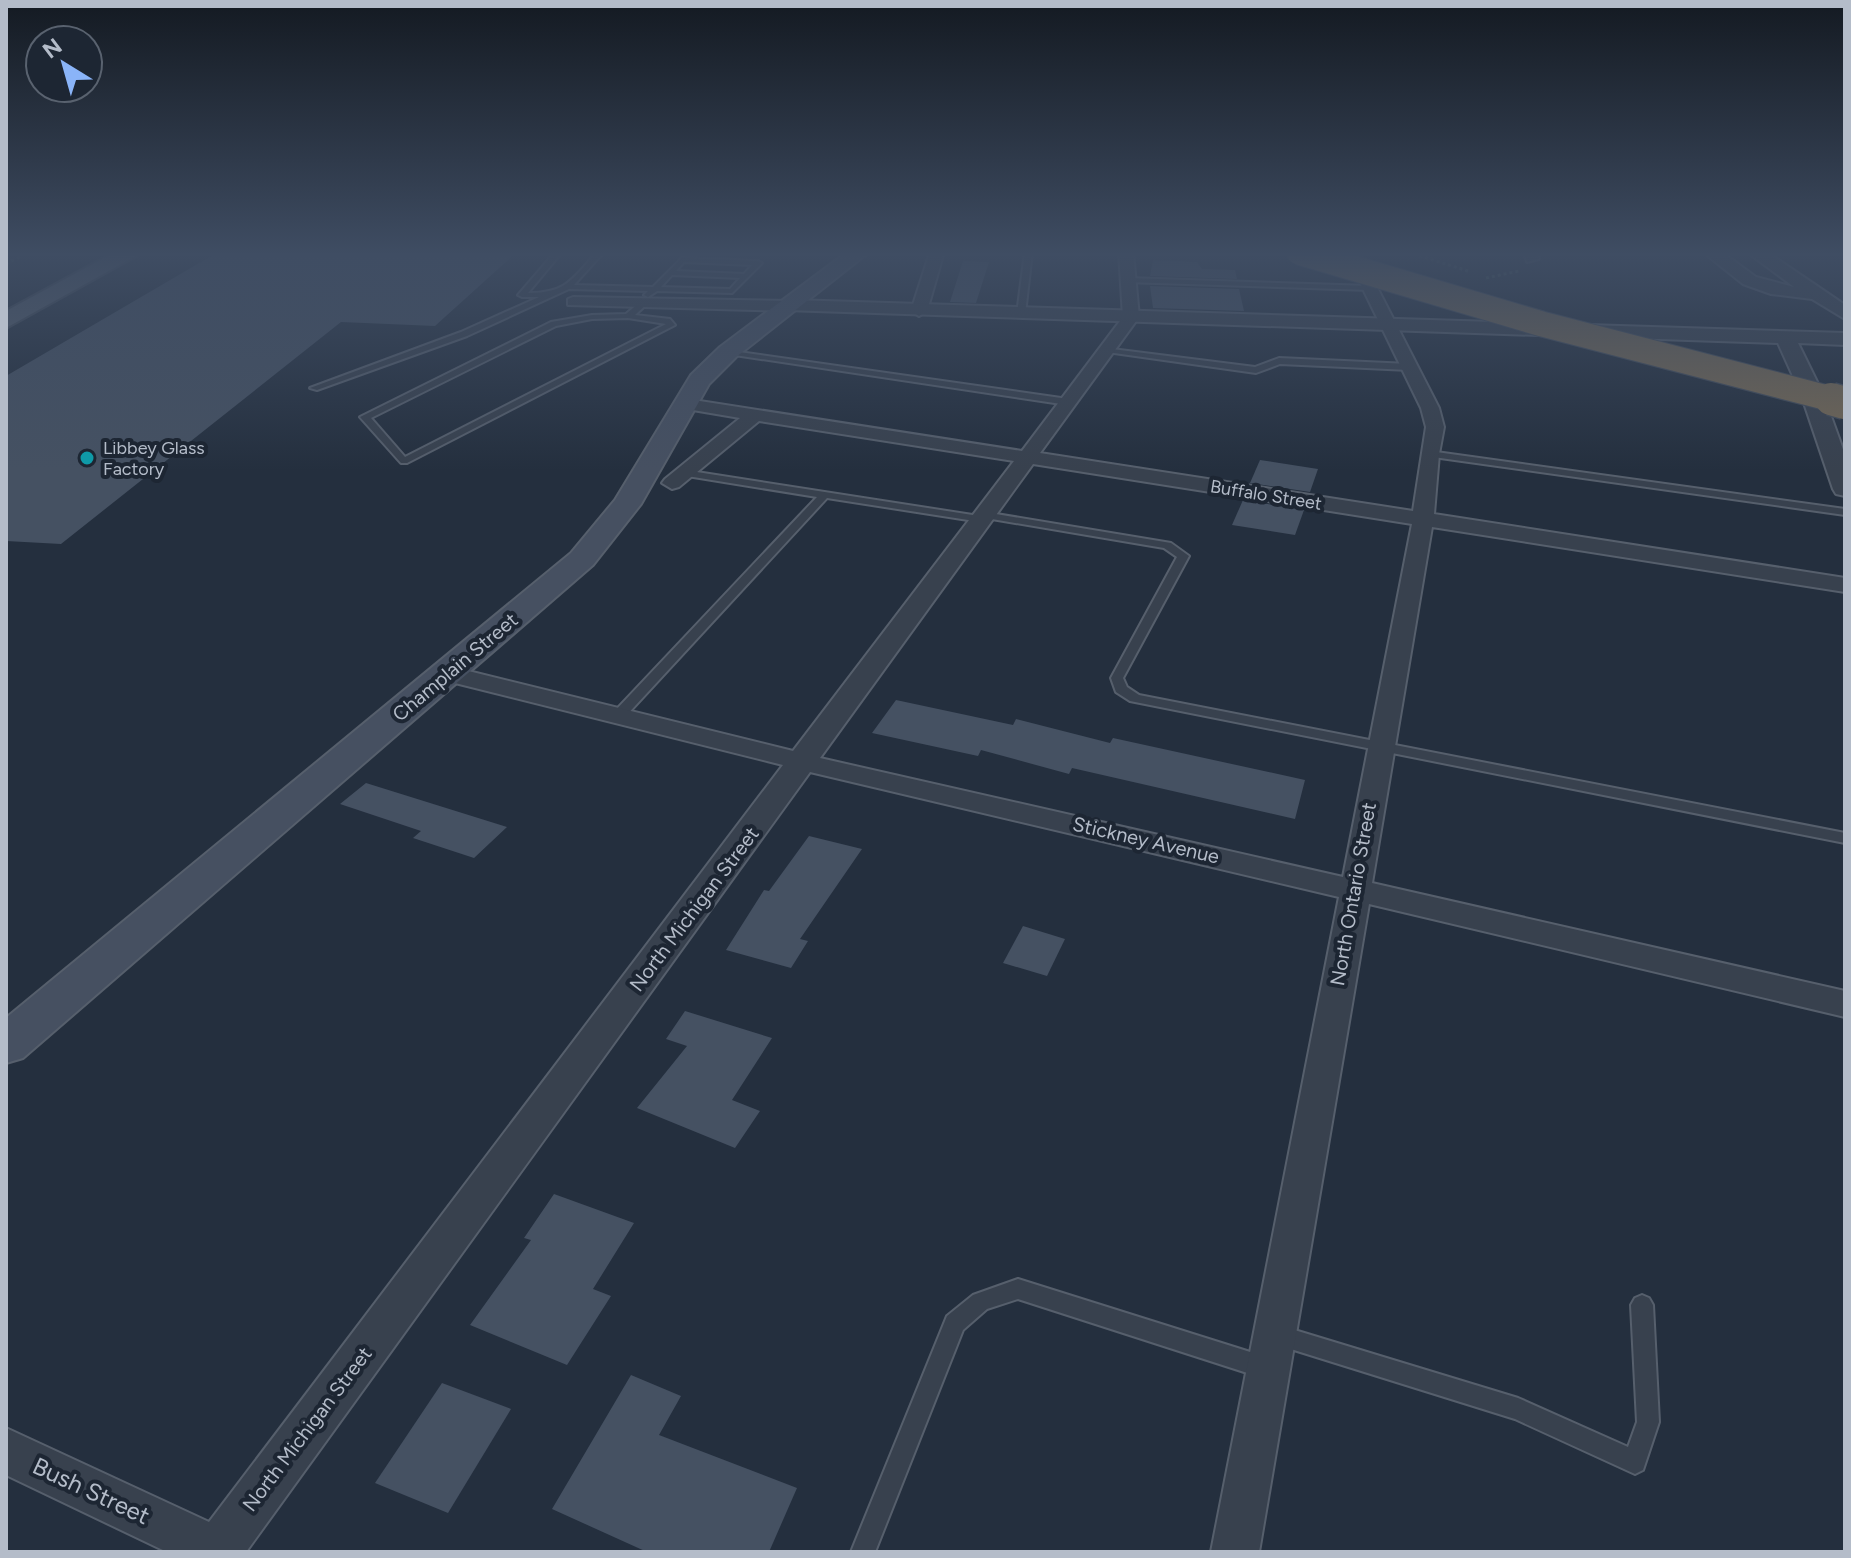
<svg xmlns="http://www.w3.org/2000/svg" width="1851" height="1558" viewBox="0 0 1851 1558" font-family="Figtree,sans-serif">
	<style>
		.building { fill: #455162 }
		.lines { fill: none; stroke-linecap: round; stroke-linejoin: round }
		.service-casing { stroke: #565f6c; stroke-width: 4 }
		.minor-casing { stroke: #565f6c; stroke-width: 4 }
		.tertiary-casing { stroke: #565f6c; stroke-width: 4 }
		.secondary-casing { stroke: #565f6c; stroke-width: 4 }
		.primary-casing { stroke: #414a57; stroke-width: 4 }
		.path { stroke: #44595c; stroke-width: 3; stroke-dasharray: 3 3; stroke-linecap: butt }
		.service { fill: #38414e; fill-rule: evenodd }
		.minor { fill: #38414e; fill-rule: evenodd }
		.tertiary { fill: #38414e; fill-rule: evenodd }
		.secondary { fill: #465061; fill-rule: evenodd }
		.primary { fill: #56606e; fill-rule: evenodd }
		.motorway-bridge-far1-casing { stroke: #434c59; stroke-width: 27; stroke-linecap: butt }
		.motorway-bridge-casing { stroke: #434c59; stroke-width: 35; stroke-linecap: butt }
		.motorway-bridge-far1 { stroke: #746855; stroke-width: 25 }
		.motorway-bridge { stroke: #746855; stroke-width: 32 }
		.culture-dot { fill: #0f9aa8; stroke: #1d2633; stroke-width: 3 }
		.labels { text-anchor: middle; stroke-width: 8; stroke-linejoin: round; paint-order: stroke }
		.far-poi-label { font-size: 18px; fill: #b4bcc9; stroke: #1d2633; text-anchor: start }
		.far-street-label { font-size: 18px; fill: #b4bcc9; stroke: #1d2633 }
		.street-label { font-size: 20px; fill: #b4bcc9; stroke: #1d2633 }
		.near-street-label { font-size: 24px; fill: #b4bcc9; stroke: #1d2633 }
	</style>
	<rect width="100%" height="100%" fill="#242f3e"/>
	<g class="building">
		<polygon points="218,252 517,252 435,326 341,322 61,544 6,541 6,376"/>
		<polygon points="1153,260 1197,262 1202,269 1235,270 1237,279 1150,276"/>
		<polygon points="963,261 989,262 976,303 950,302"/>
		<polygon points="1150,286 1239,289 1244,311 1153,308"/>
		<polygon points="1260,460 1318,469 1310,492 1250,483"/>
		<polygon points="1243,500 1304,510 1295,535 1232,525"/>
		<polygon points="896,700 1013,725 1016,719 1110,743 1113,738 1305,780 1295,819 1072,768 1069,774 981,750 978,756 872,733"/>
		<polygon points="366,783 507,827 474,858 413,838 421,831 340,804"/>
		<polygon points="809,836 862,849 800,939 808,941 791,968 726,950 764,890 769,891"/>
		<polygon points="1023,926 1065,939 1047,976 1003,963"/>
		<polygon points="685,1011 772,1038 732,1100 760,1111 735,1148 637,1108 687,1046 666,1039"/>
		<polygon points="554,1194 634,1223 593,1289 611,1296 567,1365 470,1325 531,1240 524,1238"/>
		<polygon points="631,1375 681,1396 659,1435 797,1488 769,1552 647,1552 552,1509"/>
		<polygon points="442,1383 511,1409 448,1513 375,1483"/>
	</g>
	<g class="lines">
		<defs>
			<g id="service">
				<path d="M 555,252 L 562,252 L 528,293 C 567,293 572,279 597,252 L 604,252 L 574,285 L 653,287 L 682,258 L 758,261 L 762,263 L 732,293 L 657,291 L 648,297 L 644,295 L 648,291 L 569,289 L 467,336 L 317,390 L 310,388 L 461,332 L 539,297 L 522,297 L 518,295 ZM 684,262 L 752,265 L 744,274 L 676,271 ZM 672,275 L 740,278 L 730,289 L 661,287 Z"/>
				<polygon points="1025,252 1032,252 1025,314 1021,316 1017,314"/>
				<polygon points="1128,278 1370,286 1374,288 1370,290 1125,282 1125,278"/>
				<path d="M 640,302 L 647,304 L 635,315 L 670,319 L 675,325 L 407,463 L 401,463 L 360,417 L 551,322 L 592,315 L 626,314 ZM 628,318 L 666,324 L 405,457 L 371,418 L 556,326 L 592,319 Z"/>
				<polygon points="1104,348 1255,367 1279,358 1409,364 1413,367 1409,370 1280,364 1256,373 1107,352 1103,350"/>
				<polygon points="725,350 1068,399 1072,402 1068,405 728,354 725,354"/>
				<polygon points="1429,451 1845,509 1845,515 1426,456 1424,454"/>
				<polygon points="684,470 979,516 984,512 1171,543 1189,556 1123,678 1127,687 1139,695 1845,833 1845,843 1130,701 1116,692 1111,678 1177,557 1164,548 986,518 981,522 827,498 623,719 613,719 611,716 613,713 817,497 681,475 681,471"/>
				<polygon points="1018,1279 1266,1357 1274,1361 1277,1368 1274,1375 1266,1379 1018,1299 987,1309 963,1330 875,1552 851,1552 947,1316 973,1295"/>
				<polygon points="1642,1295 1649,1298 1653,1305 1659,1422 1643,1470 1635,1474 1515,1419 1278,1345 1270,1342 1267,1335 1270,1328 1278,1325 1518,1398 1628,1447 1637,1422 1631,1305 1635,1298"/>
			</g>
			<g id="minor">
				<polygon points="930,252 944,252 927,311 919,316 911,311"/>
				<path d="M 1119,252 L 1133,252 L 1139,317 L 1040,453 L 1413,511 L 1426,427 L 1421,408 L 1345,252 L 1359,252 L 1439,408 L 1444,427 L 1439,454 L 1434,514 L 1845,578 L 1845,592 L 1432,527 L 1372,883 L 1845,991 L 1845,1017 L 1369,904 L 1259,1552 L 1211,1552 L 1339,897 L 810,772 L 246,1552 L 167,1552 L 6,1475 L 6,1428 L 209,1522 L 783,765 L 439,679 L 435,674 L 439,669 L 448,666 L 793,751 L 1014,461 L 759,421 L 679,487 L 672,489 L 662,483 L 665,479 L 740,418 L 681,408 L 678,404 L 681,400 L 687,399 L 1022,451 L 1123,317 ZM 1033,464 L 1412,524 L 1343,877 L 820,758 Z"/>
				<polygon points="1524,252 1538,252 1539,259 1527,262"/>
				<polygon points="573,297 792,301 800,306 792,311 568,305 568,299"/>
			</g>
			<g id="tertiary">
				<polygon points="1703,252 1722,252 1756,277 1794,287 1747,252 1767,252 1845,305 1845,319 1812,299 1771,294 1743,284"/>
				<polygon points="792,300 1845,333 1845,345 1798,343 1823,394 1845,455 1845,496 1836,494 1833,489 1801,394 1778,343 785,310 783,306"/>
			</g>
			<polygon id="secondary" points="847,252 869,252 736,357 709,384 641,504 593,565 23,1058 6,1063 6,1018 571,553 615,500 691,375 720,347"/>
			<polygon id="primary" points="115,252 143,252 6,328 6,311"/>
		</defs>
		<use href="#service" class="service-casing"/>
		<use href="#minor" class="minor-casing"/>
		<use href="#tertiary" class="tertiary-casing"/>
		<use href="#secondary" class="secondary-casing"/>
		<use href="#primary" class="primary-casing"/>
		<g class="path">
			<polyline points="1408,252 1468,271"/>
			<polyline points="6,264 28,252"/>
			<polyline points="1486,278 1519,271"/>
		</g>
		<use href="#service" class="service"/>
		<use href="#minor" class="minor"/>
		<use href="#tertiary" class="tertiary"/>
		<use href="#secondary" class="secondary"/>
		<use href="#primary" class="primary"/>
		<defs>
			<polyline id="motorway-bridge-far1" points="1299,252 1542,324 1839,401"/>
			<polyline id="motorway-bridge" points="1831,399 1845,403"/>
		</defs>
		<use href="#motorway-bridge-far1" class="motorway-bridge-far1-casing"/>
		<use href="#motorway-bridge" class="motorway-bridge-casing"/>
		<use href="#motorway-bridge-far1" class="motorway-bridge-far1"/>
		<use href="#motorway-bridge" class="motorway-bridge"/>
	</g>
	<linearGradient id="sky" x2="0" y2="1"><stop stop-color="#141a22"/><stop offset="0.54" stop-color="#3f4d63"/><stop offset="1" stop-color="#3f4d63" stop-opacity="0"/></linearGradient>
	<rect width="1851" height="471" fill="url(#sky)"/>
	<circle class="culture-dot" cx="87" cy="458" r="8"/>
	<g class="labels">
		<g class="far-poi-label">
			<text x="103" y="454">Libbey Glass<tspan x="103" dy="21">Factory</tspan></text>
		</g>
		<g class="far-street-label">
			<text transform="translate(1266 495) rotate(9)" y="6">Buffalo Street</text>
		</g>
		<g class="street-label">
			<text transform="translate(455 667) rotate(-40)" y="7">Champlain Street</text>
			<text transform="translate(1146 840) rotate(13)" y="7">Stickney Avenue</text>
			<text transform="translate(1353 894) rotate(-80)" y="7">North Ontario Street</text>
			<text transform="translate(694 909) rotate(-53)" y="7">North Michigan Street</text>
			<text transform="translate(307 1429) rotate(-53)" y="7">North Michigan Street</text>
		</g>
		<g class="near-street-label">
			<text transform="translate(91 1491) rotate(25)" y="8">Bush Street</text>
		</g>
	</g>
	<rect width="1851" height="1558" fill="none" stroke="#b4bcc9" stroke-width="16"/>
	<g transform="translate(64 64) rotate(323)"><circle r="38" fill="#1d2633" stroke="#59626f" stroke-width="2"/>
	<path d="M0-6L14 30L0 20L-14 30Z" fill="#8ab4f8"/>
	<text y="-12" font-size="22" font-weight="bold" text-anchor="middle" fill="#b4bcc9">N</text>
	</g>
</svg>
